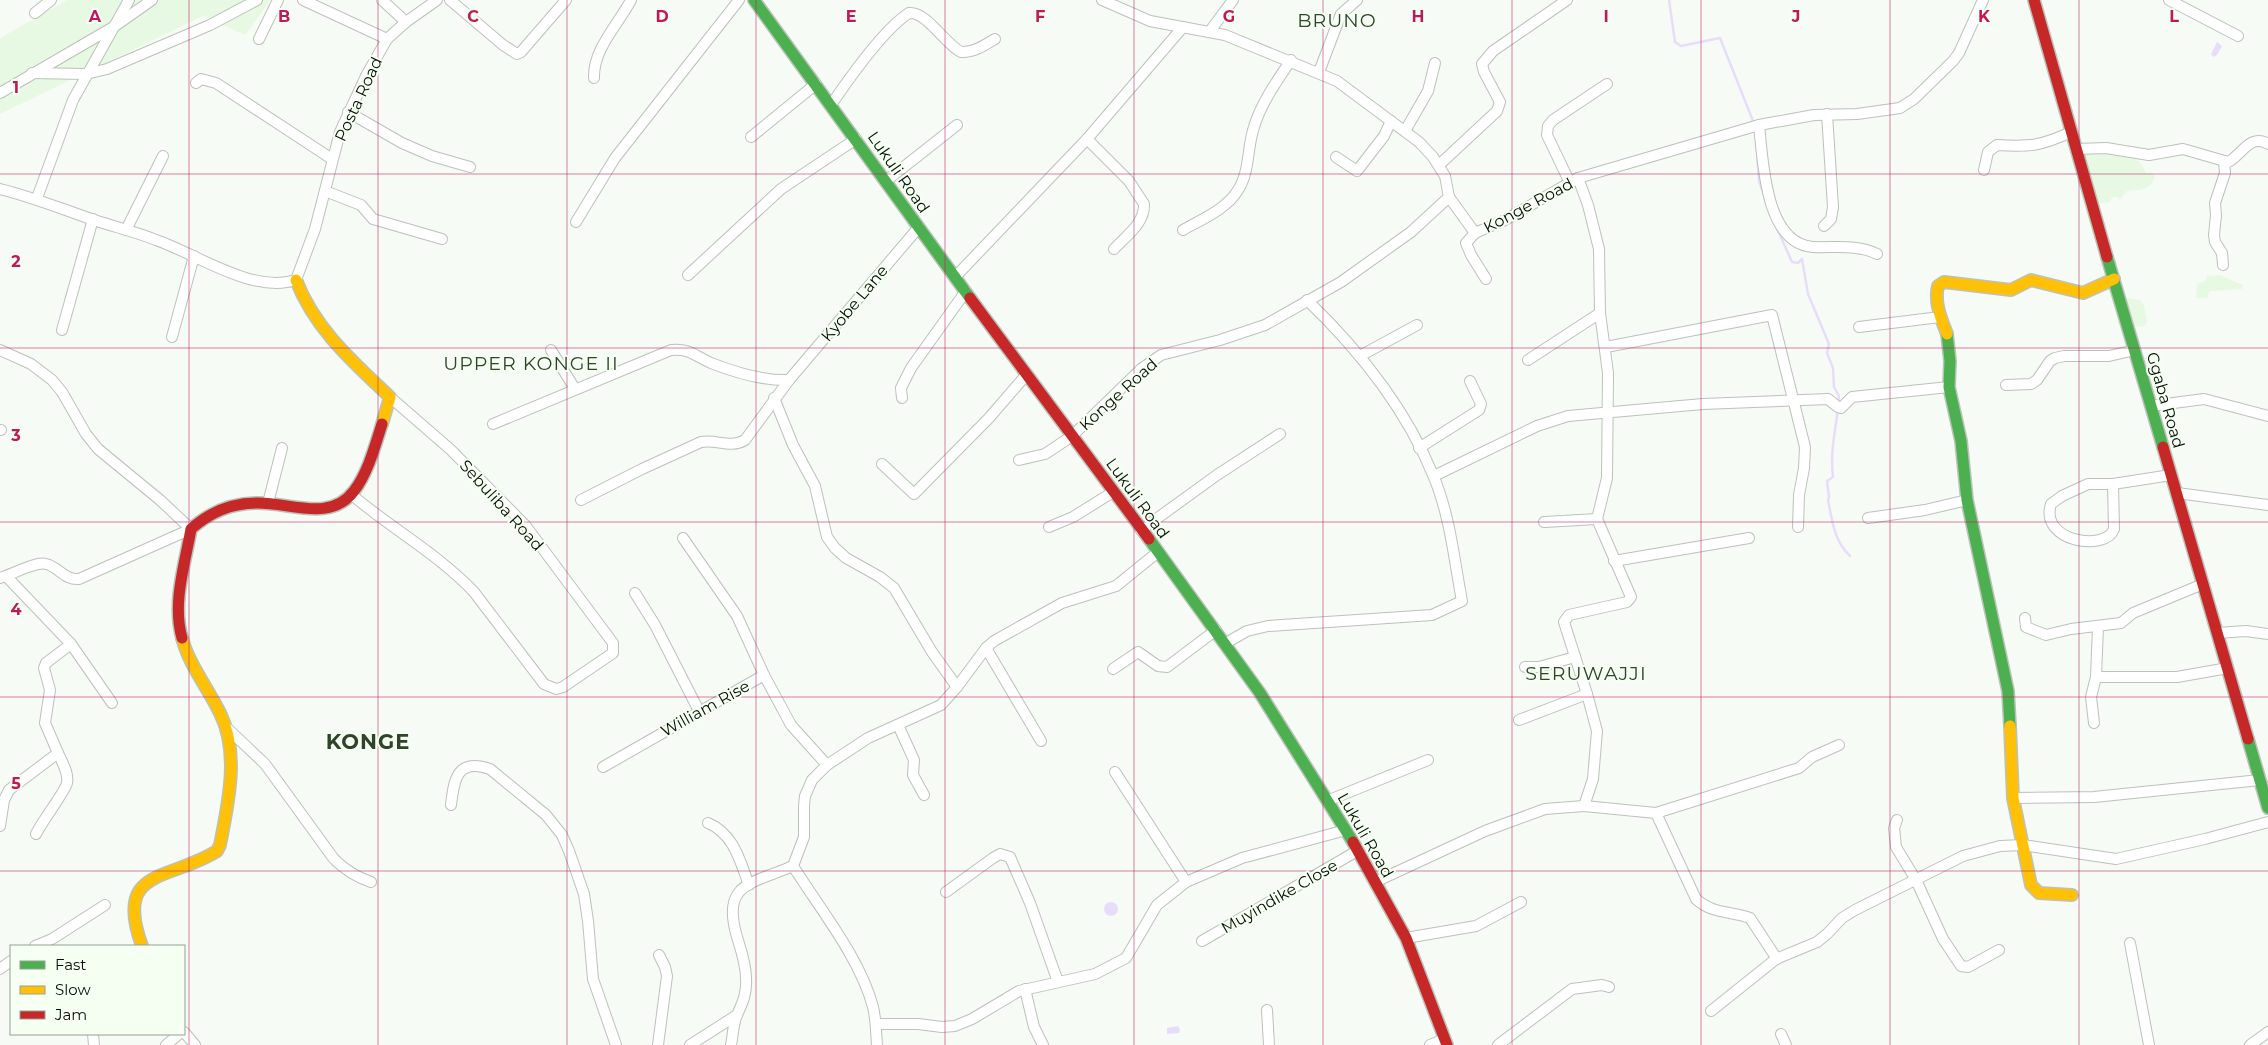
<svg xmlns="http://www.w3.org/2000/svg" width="2268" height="1045" viewBox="0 0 2268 1045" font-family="Montserrat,sans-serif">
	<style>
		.green { fill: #e7f9e3 }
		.water { fill: #e8dcfb }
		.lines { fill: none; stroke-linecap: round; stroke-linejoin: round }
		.stream { stroke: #e8dcfb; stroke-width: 2.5 }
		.street-casing { stroke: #bbc2b9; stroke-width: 12 }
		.fast-casing { stroke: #bbc2b9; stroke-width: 14 }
		.slow-casing { stroke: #bbc2b9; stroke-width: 14 }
		.jam-casing { stroke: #bbc2b9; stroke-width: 14 }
		.street { stroke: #fefffe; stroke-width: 10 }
		.fast { stroke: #4caf50; stroke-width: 11 }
		.slow { stroke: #ffc107; stroke-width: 11 }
		.jam { stroke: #c62828; stroke-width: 11 }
		.grid { fill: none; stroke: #c2185b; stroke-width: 1; stroke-opacity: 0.55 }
		.labels { text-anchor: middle; stroke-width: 4; stroke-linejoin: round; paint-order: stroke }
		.street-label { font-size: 16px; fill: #081006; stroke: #f5fff2 }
		.quarter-label { font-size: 19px; letter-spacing: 1px; fill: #30442b; stroke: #f5fff2 }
		.district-label { font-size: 21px; font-weight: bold; letter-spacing: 1px; fill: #30442b; stroke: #f5fff2 }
		.grid-label { font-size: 16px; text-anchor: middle; font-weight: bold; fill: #c2185b; stroke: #f5fff2; stroke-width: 4; stroke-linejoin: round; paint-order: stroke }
	</style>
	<rect width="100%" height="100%" fill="#f6fcf5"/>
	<g class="green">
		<polygon points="67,0 271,0 245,35 203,16 0,114 0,38"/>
		<path d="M 2086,151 C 2108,153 2137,148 2146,173 L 2152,173 L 2155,177 C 2150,192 2140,189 2127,191 L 2120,200 L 2118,197 L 2112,197 L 2110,202 L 2095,204 L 2080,154 Z"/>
		<polygon points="2220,275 2243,285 2242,289 2211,291 2208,293 2208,298 2196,298 2197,284 2205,281 2207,276"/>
		<polygon points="2127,298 2140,300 2144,305 2147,322 2144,327 2133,326 2124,299"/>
	</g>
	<g class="water">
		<polygon points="2217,42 2222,46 2217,55 2213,57 2211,54"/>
		<circle cx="1111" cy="909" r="7"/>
		<polygon points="1178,1026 1180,1029 1179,1033 1167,1034 1167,1028"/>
	</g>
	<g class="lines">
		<g class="stream">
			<polyline points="1669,0 1675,42 1681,46 1720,38 1753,121"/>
			<polyline points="1757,150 1759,181 1765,198"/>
			<polyline points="1775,224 1792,262 1798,263 1802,259 1808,294 1829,344 1827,353 1833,368 1834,387 1839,396 1838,404"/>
			<path d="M 1838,409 C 1835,432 1830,454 1833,477 L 1827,481 L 1829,497 L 1828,500 C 1832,520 1834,541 1850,556"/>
		</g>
		<defs>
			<g id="street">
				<polyline points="303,0 387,39"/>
				<polyline points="382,0 406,22"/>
				<polyline points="450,0 503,45 517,54 521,52 566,0"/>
				<polyline points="1102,0 1150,21 1225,35 1337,81 1419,142 1433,157 1445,176 1449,197 1475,233"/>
				<polyline points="2169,0 2238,36"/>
				<polyline points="35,13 51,0"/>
				<polyline points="1210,31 1233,0"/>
				<polyline points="259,39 278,0"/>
				<polyline points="1319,72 1341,14 1357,0"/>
				<polyline points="32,73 86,74 107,69 210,25 257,0"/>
				<path d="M 594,78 C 593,49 618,25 631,0"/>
				<polyline points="196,83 201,79 216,83 332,159"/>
				<polyline points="0,93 115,26 152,0"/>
				<path d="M 831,105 C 848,80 884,29 909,13 C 926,11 945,44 961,52 C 973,53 985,45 995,39"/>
				<polyline points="348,112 402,143 432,156 470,167"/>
				<path d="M 1759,125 C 1763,161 1765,244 1813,247 C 1834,248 1858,244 1877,254"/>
				<polyline points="1405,131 1428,91 1435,63"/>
				<polyline points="751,137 816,84"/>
				<path d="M 1087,139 L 1129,181 L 1144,204 C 1145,223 1126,236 1114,249"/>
				<path d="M 2076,149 L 2106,148 L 2149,155 L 2183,149 L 2228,162 C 2242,155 2250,133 2268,144"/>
				<polyline points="1336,157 1357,171 1384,136 1391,121"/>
				<polyline points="1439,165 1497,111 1500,102 1484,72 1482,64 1493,51 1567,0"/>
				<path d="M 1984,170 L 1988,152 L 1997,145 C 2030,147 2041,146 2071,132"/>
				<polyline points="1578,178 1588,205 1599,249 1600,313 1608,373 1607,478 1597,519 1631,597 1627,602 1569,615 1564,622 1587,694 1597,731 1593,779 1584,806"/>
				<polyline points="886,181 957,125"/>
				<polyline points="1570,183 1547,135 1548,126 1553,120 1607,84"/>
				<path d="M 0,189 C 33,197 62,209 94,220 C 115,227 136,232 156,240 C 197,254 252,294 296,280 L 315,229 L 340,132 L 366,76 L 387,39 L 406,22 L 437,0"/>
				<polyline points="325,191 361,205 373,219 442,239"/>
				<polyline points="37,198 73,100 129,0"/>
				<polyline points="576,222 615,158 739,0"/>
				<polyline points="1824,226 1831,219 1833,207 1827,114"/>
				<polyline points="126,230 163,156"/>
				<path d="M 1183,230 C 1202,219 1227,209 1238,190 C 1250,172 1247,147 1254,127 C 1261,103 1277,81 1291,60"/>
				<polyline points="2223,265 2222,253 2215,242 2214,235 2216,215 2215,203 2225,173 2224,161"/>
				<polyline points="688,275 781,189 856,139"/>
				<polyline points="955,277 1087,139 1183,27"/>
				<polyline points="1486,279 1471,255 1466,243 1475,233 1505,220 1578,178 1759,125 1814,115 1857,114 1900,108 1914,99 1953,61 1959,53 1983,0"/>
				<polyline points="1859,327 1940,317"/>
				<polyline points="62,330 93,219"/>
				<polyline points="172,337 194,256"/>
				<polyline points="1606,347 1772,315 1805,447 1804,468 1799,495 1798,527"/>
				<path d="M 0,350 L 31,364 L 52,380 L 62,392 L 86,434 L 98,449 L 160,500 L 191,529 L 79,579 C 64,580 59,567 46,564 C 36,561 11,575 0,578"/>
				<polyline points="551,350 575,389"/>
				<polyline points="1360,356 1417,325"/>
				<polyline points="1528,360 1600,313"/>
				<polyline points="2006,385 2031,384 2037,380 2050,361 2055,358 2064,356 2109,356 2135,350"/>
				<polyline points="774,398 793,445 815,486 827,537 835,548 846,558 880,577 894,588 932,652 957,687"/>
				<polyline points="902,398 901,388 911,368 966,291"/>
				<polyline points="2151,406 2204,399 2268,416"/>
				<path d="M 493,424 L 671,350 C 690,348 695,356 711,363 C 734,372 765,381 789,380"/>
				<polyline points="0,430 1,430"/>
				<polyline points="1419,448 1479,410 1481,404 1470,381"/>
				<polyline points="1019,460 1045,454 1072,436 1141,369 1161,355 1220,340 1265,325 1341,282 1411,232 1449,197"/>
				<polyline points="882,464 914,494 989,418 1027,374"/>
				<polyline points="1434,476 1537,426 1568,416 1703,404 1828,399 1838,407 1841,408 1852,397 1949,387"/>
				<path d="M 2113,484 L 2114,529 C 2106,552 2039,542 2051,504 L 2062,496 L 2088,484 L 2113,484 L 2171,475"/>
				<polyline points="2177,493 2268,505"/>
				<path d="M 352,495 C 392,529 438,554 474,592 L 544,684 L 556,689 L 563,687 L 613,653 L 613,643 L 525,525 L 451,450 L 390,397"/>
				<path d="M 581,500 L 642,469 L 701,442 C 717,439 730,449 745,440 L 789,380 L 919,227"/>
				<polyline points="268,503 282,448"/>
				<polyline points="1868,518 1925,510 1967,500"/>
				<polyline points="1544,522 1597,519"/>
				<polyline points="1049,527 1073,517 1113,492"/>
				<polyline points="1141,530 1217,475 1280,434"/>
				<polyline points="683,538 737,616 764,675"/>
				<polyline points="1614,561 1749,538"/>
				<polyline points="635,593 655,625 699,711"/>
				<polyline points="2025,618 2026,627 2046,635 2071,629 2121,623 2133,613 2203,584"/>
				<polyline points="2217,633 2246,631 2268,634"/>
				<path d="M 1226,643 L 1247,631 L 1268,626 L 1432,615 L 1462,601 C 1454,559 1450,515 1433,475 C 1406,409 1359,350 1307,300"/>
				<polyline points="71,644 112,703"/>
				<polyline points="986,648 1041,741"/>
				<polyline points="1525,667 1539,667 1575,657"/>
				<polyline points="1113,669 1138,652 1158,666 1167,667 1216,630"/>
				<polyline points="2096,677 2177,677 2228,668"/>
				<polyline points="1519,720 1587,694"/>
				<polyline points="2094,723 2091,697 2096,677 2098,627"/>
				<polyline points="898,725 914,760 913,775 924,795"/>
				<path d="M 227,728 L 265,764 L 334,859 C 345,870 356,877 371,882"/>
				<polyline points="603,767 764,675 791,725 827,765"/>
				<polyline points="1115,772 1186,882"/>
				<polyline points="2013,798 2094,797 2260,780"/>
				<polyline points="1327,801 1428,760"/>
				<path d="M 451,805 C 454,779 457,758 490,769 L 546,815 L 562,835 L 569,851 L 584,894 L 588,921 L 593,979 L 616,1045"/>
				<path d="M 1656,813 L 1696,899 C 1712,914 1731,911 1750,918 L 1777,959"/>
				<polyline points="1897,820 1894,828 1896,847 1916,880 1943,939 1961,966 1968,967 1999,950"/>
				<path d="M 708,823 C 734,834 740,861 749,885"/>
				<polyline points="0,826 4,800 9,790 58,753 45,723 50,690 44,668 46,663 71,644 6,576"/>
				<path d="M 36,834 C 42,821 65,792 67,783 C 69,773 62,762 58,753"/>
				<polyline points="793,866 804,837 804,806 805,796 812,780 827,765 868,738 941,705 957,687 986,648 994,641 1062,603 1116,586 1158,552"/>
				<path d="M 793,866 C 820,909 860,958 873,1007 C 876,1019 876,1032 877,1045"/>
				<polyline points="1375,882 1485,831 1545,809 1584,806 1656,813 1799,768 1812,757 1839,745"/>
				<polyline points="946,892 993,858 1000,854 1010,857 1030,903 1058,982"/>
				<polyline points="1406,938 1476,926 1521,902"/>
				<polyline points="1202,941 1357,851"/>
				<polyline points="2130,943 2149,1045"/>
				<polyline points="35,946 52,939 105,905"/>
				<polyline points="0,969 11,961"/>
				<polyline points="1025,989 1034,1027 1043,1045"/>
				<polyline points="1267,1010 1269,1045"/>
				<polyline points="1711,1011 1776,959 1817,942 1827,934 1842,918 1855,910 1963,856 2000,846 2023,845 2116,859 2205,839 2268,822"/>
				<polyline points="876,1024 918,1024 942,1027 955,1026 972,1019 1019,991 1095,974 1126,958 1157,905 1186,882 1242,858 1346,830"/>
				<polyline points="184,1032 195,1045"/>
				<polyline points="93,1034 94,1045"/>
				<polyline points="1781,1034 1786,1045"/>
				<polyline points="166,1045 179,1034"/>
				<polyline points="658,1045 667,976 665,967 659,955"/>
				<polyline points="690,1045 737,1015"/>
				<path d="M 731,1045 C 733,1035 733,1024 737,1015 C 743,1002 747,993 746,978 C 746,964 741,950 737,937 C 721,883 751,884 793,866"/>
				<polyline points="1430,1045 1445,1039"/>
				<polyline points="1498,1045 1572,989 1602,985 1609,987"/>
				<polyline points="2250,1045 2268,1032"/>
			</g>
			<g id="fast">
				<polyline points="754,0 970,298"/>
				<polyline points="2107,257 2163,447"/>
				<polyline points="1947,334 1950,361 1949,387 1961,441 1967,500 2008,691 2010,726"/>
				<polyline points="1149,539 1260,693 1353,842"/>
				<polyline points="2248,739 2268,808"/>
			</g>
			<g id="slow">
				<path d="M 296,280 C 315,329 352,361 390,397 L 382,424"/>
				<path d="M 1947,334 C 1941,319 1934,302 1938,286 L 1944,282 L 2011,290 L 2031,280 L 2083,293 L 2114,279"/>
				<polyline points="2010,726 2013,798 2031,885 2039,893 2072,895"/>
				<path d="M 142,946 C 113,867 170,881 217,851 L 220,845 C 228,804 240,753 220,713 C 208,688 189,665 182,638"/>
			</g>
			<g id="jam">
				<polyline points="2034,0 2107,257"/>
				<polyline points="970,298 1149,539"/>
				<polyline points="2163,447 2248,739"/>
				<path d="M 182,638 C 172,603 185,564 191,529 C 210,512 232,503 257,503 C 289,502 330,523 354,491 C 368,473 375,446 382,424"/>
				<polyline points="1353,842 1406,938 1447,1045"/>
			</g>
		</defs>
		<use href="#street" class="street-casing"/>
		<use href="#fast" class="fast-casing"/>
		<use href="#slow" class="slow-casing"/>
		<use href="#jam" class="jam-casing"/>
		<use href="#street" class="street"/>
		<use href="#fast" class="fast"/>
		<use href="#slow" class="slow"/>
		<use href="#jam" class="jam"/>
	</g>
	<path class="grid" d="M 189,0 L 189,1045M 378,0 L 378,1045M 567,0 L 567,1045M 756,0 L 756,1045M 945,0 L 945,1045M 1134,0 L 1134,1045M 1323,0 L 1323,1045M 1512,0 L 1512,1045M 1701,0 L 1701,1045M 1890,0 L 1890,1045M 2079,0 L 2079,1045M 0,174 L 2268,174M 0,348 L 2268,348M 0,522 L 2268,522M 0,697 L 2268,697M 0,871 L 2268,871"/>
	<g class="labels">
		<g class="street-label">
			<text transform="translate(358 99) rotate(-65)" y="6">Posta Road</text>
			<text transform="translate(899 172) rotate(55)" y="6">Lukuli Road</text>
			<text transform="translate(1528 205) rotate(-28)" y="6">Konge Road</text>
			<text transform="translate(854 303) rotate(-50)" y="6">Kyobe Lane</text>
			<text transform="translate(1118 394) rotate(-42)" y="6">Konge Road</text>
			<text transform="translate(2166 400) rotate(74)" y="6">Ggaba Road</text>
			<text transform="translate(1138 498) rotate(54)" y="6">Lukuli Road</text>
			<text transform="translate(502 505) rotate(48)" y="6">Sebuliba Road</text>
			<text transform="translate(705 708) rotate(-29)" y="6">William Rise</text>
			<text transform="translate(1366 835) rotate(60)" y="6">Lukuli Road</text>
			<text transform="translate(1279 896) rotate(-30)" y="6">Muyindike Close</text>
		</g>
		<g class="quarter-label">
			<text x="1337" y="27">BRUNO</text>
			<text x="531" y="370">UPPER KONGE II</text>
			<text x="1586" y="680">SERUWAJJI</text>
		</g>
		<g class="district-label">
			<text x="368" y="749">KONGE</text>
		</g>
	</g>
	<g class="grid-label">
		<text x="95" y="22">A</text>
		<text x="284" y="22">B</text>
		<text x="473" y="22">C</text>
		<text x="662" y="22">D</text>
		<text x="851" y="22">E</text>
		<text x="1040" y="22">F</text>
		<text x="1229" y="22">G</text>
		<text x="1418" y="22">H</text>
		<text x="1606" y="22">I</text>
		<text x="1796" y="22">J</text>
		<text x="1984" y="22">K</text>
		<text x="2174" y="22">L</text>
		<text x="16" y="93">1</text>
		<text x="16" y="267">2</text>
		<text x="16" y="441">3</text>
		<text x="16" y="615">4</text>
		<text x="16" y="789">5</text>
	</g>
	<rect x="10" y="945" width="175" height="90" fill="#f5fff2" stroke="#969f94"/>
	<rect x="20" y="961" width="25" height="8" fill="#4caf50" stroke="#969f94"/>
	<text x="55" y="970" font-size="15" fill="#081006">Fast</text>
	<rect x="20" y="986" width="25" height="8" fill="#ffc107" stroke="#969f94"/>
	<text x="55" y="995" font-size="15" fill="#081006">Slow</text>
	<rect x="20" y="1011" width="25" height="8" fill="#c62828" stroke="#969f94"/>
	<text x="55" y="1020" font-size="15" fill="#081006">Jam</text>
</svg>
